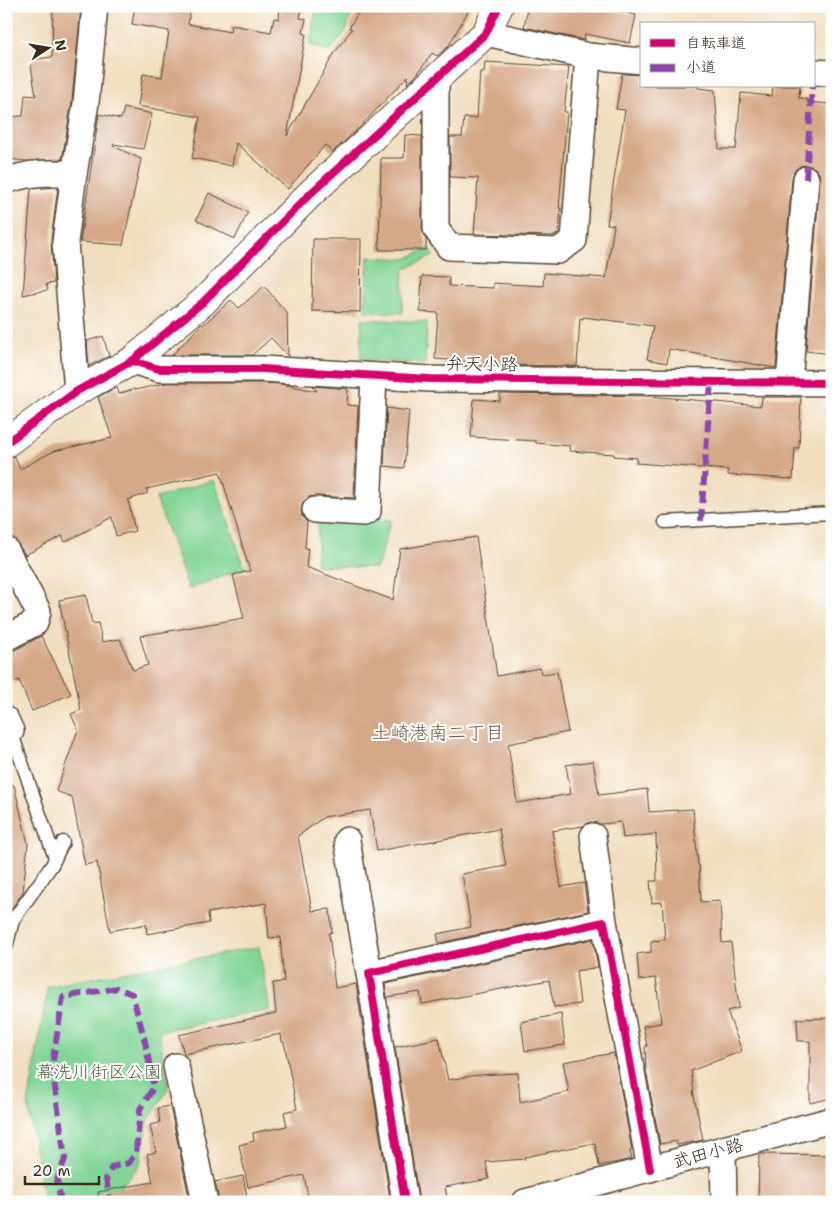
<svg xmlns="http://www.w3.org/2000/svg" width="838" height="1208" viewBox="0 0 838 1208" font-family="'Shantell Sans','Klee One',sans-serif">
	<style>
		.green { fill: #82d597; stroke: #5e805a }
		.building { fill: #d5a887 }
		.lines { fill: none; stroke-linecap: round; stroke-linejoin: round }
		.service-casing { stroke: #564536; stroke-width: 15 }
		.minor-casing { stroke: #564536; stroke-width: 28 }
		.tertiary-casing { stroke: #564536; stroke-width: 30 }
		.service { stroke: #fff; stroke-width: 12 }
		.minor { stroke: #fff; stroke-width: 25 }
		.tertiary { stroke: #fff; stroke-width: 28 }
		.quiet { stroke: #8e44ad; stroke-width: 6; stroke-dasharray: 12 6; stroke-linecap: butt }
		.cycleway-casing { stroke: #fff; stroke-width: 11 }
		.cycleway { stroke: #d6006c; stroke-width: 8 }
		.labels { text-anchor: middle; stroke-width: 4; stroke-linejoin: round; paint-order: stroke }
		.street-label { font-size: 18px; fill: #3b2a1e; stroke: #fff }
		.park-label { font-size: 18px; fill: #505d42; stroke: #fff }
		.neighbourhood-label { font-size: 19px; fill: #715643; stroke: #fff }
	</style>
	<rect width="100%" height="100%" fill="#fff"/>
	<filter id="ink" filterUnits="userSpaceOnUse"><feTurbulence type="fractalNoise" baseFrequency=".02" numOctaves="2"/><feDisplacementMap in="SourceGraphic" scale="10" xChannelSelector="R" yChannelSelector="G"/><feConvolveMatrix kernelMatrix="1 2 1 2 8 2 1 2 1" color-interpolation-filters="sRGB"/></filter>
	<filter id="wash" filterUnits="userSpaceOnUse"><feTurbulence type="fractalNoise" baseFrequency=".0096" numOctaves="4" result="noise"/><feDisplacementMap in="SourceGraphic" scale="20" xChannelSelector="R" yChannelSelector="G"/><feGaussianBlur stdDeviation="1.12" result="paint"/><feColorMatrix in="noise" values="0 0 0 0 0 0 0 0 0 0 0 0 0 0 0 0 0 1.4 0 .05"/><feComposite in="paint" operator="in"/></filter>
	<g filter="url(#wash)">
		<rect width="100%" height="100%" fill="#f0debe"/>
		<g class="green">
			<polygon points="317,6 354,6 346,31 329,52 309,44"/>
			<polygon points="429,248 433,256 404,269 402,313 365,311 368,257 405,259"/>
			<polygon points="362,319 427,322 425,364 360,360"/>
			<polygon points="214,480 245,568 189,589 156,498"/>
			<polygon points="319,516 391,520 377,568 316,565"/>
			<polygon points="259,947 270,1010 159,1031 168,1089 148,1121 140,1165 115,1193 116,1202 44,1202 28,1104 48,986"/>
		</g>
		<g id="blocks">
			<g class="building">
				<polygon points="53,6 81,6 72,101 62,159 26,161 7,159 6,117 23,116 25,95 36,96 30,60 52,57"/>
				<polygon points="135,6 191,6 188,24 230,32 231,25 271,32 274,18 279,19 280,6 302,6 300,18 306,19 303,33 306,34 287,136 335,52 352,29 349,28 362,6 471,6 448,47 437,56 432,53 416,76 407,84 408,76 360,127 333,152 325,145 288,189 236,143 232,166 192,158 200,117 138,106 143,74 162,77 169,31 132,24"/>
				<polygon points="528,6 595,6 636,15 630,43 585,34 584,40 524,27"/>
				<polygon points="485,62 569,67 564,112 567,112 559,208 561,208 559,233 554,236 474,234 478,178 450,177 450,137 462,137 464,118 477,118 480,72 484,72"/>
				<polygon points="622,74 642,75 642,86 698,86 698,88 715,90 719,149 736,149 741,93 772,96 773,86 800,86 799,98 807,99 807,102 832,104 832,354 806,351 820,180 819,173 815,168 807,165 800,166 795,170 792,178 776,368 669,349 667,363 647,359 653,326 583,317 583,319 580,318 577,366 503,365 503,364 435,359 438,313 420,312 422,276 449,277 449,286 493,288 493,283 543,286 544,273 606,278 614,225 607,224 625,110 616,109"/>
				<polygon points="124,108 152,114 143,149 114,144 113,146 141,159 123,245 80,242 99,114 121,119"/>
				<polygon points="405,135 422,136 422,229 426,240 426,250 379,250 381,158 404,158"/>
				<polygon points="58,187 51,240 54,283 46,284 48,290 23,295 31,189"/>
				<polygon points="209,193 248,212 235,239 196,220"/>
				<polygon points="313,239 361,239 360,312 312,311"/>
				<polygon points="264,286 287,313 288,356 271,338 252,355 172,355 202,324 203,325 231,300 239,308"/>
				<polygon points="103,336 109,356 89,366 87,341"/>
				<polygon points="166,383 262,383 281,384 317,391 313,386 348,389 347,405 358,406 354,498 316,496 309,497 303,502 301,510 302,517 307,522 305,548 308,548 306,567 393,600 400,549 476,537 497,676 540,668 541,674 557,672 568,732 508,744 517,803 571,794 566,765 593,761 599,795 647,789 649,812 693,809 698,865 699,865 701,902 720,901 722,943 731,942 739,1008 727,1011 742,1051 691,1071 694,1091 693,1091 703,1140 677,1145 676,1141 660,1144 646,1070 645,1047 647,1046 643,1026 661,1023 656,978 639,980 637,954 651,952 651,941 665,940 662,902 652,903 650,881 657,881 656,834 623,838 621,822 601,824 591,822 583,826 552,831 561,887 584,883 588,911 439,943 437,934 471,927 462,874 506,866 499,829 377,851 370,810 324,817 298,836 312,911 330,909 332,932 329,933 335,988 356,984 390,1199 378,1202 309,1202 304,1175 248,1187 239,1145 254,1141 253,1133 287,1126 284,1112 297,1109 284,1042 282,1042 281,1034 184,1054 179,1035 276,1013 273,983 284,982 280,937 269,938 266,903 208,913 209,923 147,934 146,924 110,931 97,862 85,865 72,797 56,791 78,730 71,714 81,710 59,600 86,595 92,624 98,623 102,642 120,639 133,670 148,665 140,636 244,618 233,575 250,571 220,472 146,489 148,493 128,500 135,531 116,536 112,517 65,542 62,536 25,555 14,538 6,536 6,458 14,456 20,469 54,451 112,438 98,397 117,387 119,394 135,389 135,390"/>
				<polygon points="500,394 649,396 761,406 762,397 801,397 799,448 795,448 793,479 728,475 728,470 636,463 637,458 614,456 614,454 569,451 570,446 536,443 536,441 471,437 474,399 500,401"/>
				<polygon points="387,408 409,411 404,468 384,466"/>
				<polygon points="41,636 71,694 32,711 19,680 14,682 6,666 6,652 13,651"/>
				<polygon points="14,785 28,844 23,892 6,916 6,786"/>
				<polygon points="593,939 598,967 576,971 580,1004 554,1007 549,980 422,1004 420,992 387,997 385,984"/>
				<polygon points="561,1014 565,1045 525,1051 521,1022"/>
				<polygon points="832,1018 832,1098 810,1103 810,1041 798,1041 797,1019"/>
				<polygon points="439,1038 448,1080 477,1075 518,1073 520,1102 569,1092 563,1062 614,1053 632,1150 630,1151 632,1159 599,1166 595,1143 524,1157 525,1159 486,1162 489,1179 445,1187 448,1202 419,1202 395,1047"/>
				<polygon points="170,1106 190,1202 99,1202 98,1192 153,1182 147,1154 156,1152 150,1125 160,1123 158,1108"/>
				<polygon points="759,1154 832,1155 832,1202 758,1202"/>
				<polygon points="243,1176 248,1202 219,1202 215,1182"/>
			</g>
		</g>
	</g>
	<g filter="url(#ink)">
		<use href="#blocks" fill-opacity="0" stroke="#564536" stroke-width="1"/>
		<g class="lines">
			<defs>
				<g id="service">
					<polyline points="665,522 832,513"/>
					<polyline points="11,731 55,858"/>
					<polyline points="6,948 13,920 52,865 63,842"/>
				</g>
				<g id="minor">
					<polyline points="486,33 588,56 642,61"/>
					<polyline points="814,72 832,73"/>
					<polyline points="436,79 436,229 449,247 558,251 574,240 588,56"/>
					<path d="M 6,181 C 28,172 51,172 74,174"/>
					<polyline points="132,361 159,369 262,369 430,379 832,383"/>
					<polyline points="789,383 806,179"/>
					<polyline points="77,391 65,242 74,174 86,103 95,6"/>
					<polyline points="315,510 364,513 368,511 374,376"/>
					<polyline points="6,550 38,611 35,623 6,638"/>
					<polyline points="6,720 11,731"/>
					<polyline points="593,836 604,922"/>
					<polyline points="347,840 369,973"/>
					<polyline points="176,1066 205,1202"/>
					<polyline points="723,1149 724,1202"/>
					<polyline points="405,1202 369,973 604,922 650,1169"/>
					<polyline points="525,1202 832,1120"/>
				</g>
				<polyline id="tertiary" points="6,443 77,391 132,361 203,302 311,193 486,33 499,6"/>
			</defs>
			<use href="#service" class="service-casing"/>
			<use href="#minor" class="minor-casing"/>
			<use href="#tertiary" class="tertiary-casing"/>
			<use href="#service" class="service"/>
			<use href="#minor" class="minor"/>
			<use href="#tertiary" class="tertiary"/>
			<g class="quiet">
				<polyline points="806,179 812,86"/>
				<polyline points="701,521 711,382"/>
				<polyline points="61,1202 57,1180 65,1159 52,1066 63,997 117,988 132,994 144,1037 154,1087 140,1109 136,1152 129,1163 112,1167 106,1178 110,1202"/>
			</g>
			<defs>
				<g id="cycleway">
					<polyline points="132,361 159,369 262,369 430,379 832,383"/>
					<polyline points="6,443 77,391 132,361 203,302 311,193 486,33 499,6"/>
					<polyline points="405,1202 369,973 604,922 650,1169"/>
				</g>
			</defs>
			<use href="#cycleway" class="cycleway-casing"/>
			<use href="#cycleway" class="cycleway"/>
		</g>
	</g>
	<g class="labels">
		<g class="street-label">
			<text transform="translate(482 364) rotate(1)" y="6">弁天小路</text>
			<text transform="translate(708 1153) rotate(-15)" y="6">武田小路</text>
		</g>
		<g class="park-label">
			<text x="99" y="1078">幕洗川街区公園</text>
		</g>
		<g class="neighbourhood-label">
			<text x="438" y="739">土崎港南二丁目</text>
		</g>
	</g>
	<rect width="838" height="1208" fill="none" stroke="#fff" stroke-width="25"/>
	<rect x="640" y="22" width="175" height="65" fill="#ffffff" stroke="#b1aaa5"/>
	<rect x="650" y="39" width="25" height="8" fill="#d6006c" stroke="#b1aaa5"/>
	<text x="686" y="48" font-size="15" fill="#3b2a1e">自転車道</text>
	<rect x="650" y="64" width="25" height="8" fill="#8e44ad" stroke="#b1aaa5"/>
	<text x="686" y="72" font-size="15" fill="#3b2a1e">小道</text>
	<g transform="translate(48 48) rotate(78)" stroke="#ffffff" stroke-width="4" paint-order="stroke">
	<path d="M0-4L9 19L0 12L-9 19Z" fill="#3b2a1e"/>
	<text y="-8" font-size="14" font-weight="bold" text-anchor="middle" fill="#3b2a1e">N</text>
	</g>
	<path d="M25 1176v8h74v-8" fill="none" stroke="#3b2a1e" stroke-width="2.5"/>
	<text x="32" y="1176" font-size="15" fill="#3b2a1e" stroke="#ffffff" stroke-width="4" paint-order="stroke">20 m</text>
</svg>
